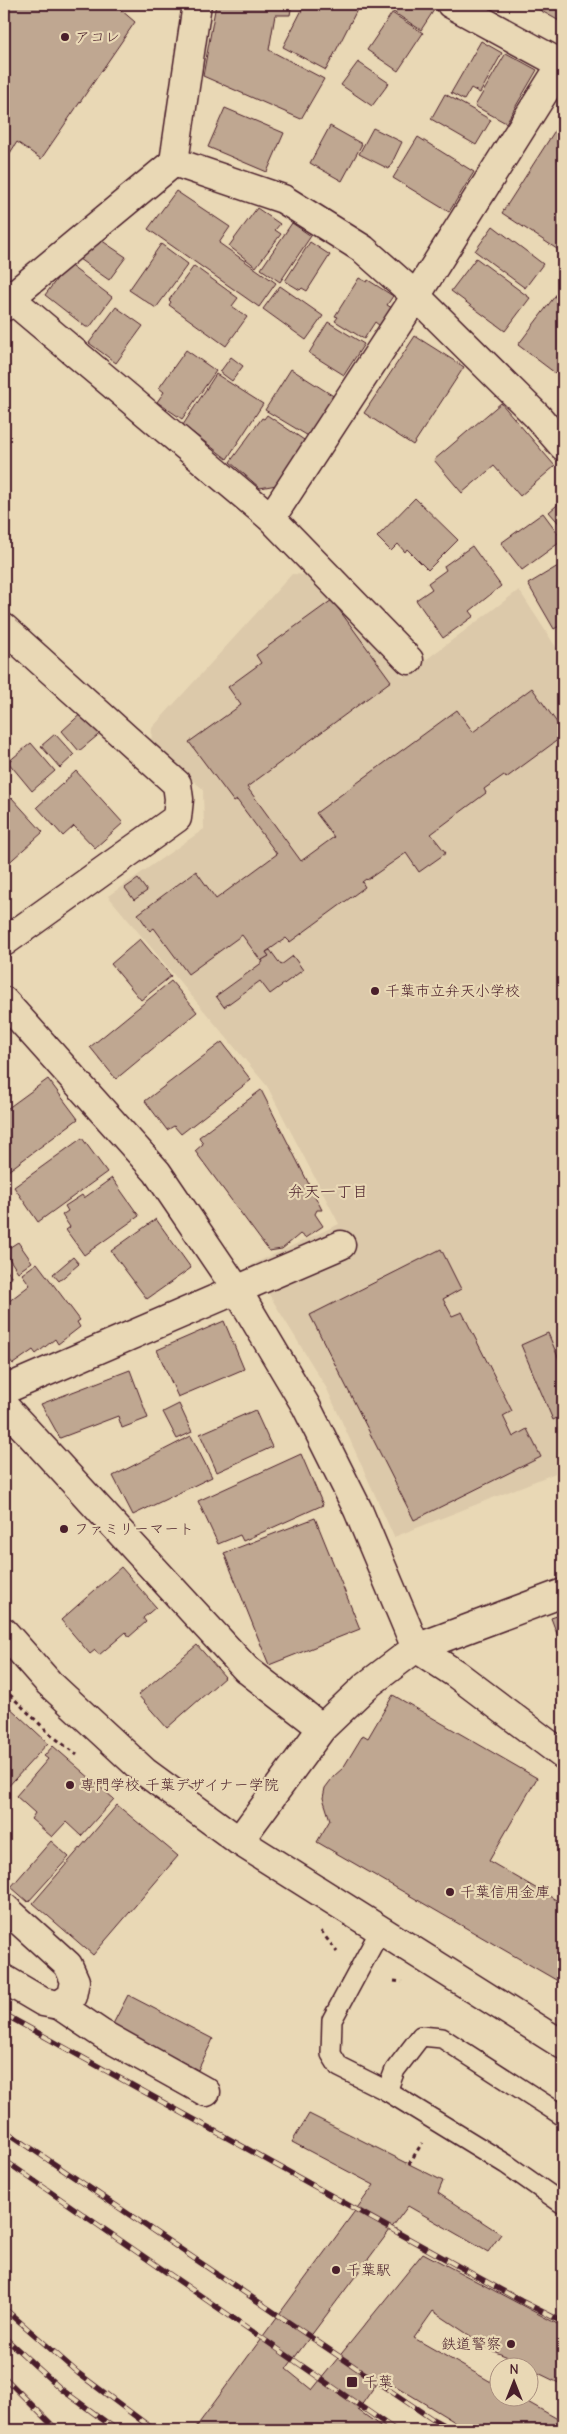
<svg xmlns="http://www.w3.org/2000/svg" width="567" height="2434" viewBox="0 0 567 2434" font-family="'Comic Neue','Klee One',sans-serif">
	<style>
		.built { fill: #dcc9aa }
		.building { fill: #bfa791; stroke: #4a1f2b }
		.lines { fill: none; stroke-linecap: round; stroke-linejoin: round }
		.service-casing { stroke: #4a1f2b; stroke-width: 22 }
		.pedestrian-casing { stroke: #4a1f2b; stroke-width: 31 }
		.minor-casing { stroke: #4a1f2b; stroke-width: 31 }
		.tertiary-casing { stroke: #4a1f2b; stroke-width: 31 }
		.path { stroke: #4a1f2b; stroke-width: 3; stroke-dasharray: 4 4; stroke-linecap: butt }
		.service { stroke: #e9d8b5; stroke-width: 19 }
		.pedestrian { stroke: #e9d8b5; stroke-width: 28 }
		.minor { stroke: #e9d8b5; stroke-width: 28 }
		.tertiary { stroke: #e9d8b5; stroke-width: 28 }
		.rail-casing { stroke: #4a1f2b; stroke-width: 5.5 }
		.rail { stroke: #e9d8b5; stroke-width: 4; stroke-dasharray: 11; stroke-linecap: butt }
		.poi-dot { fill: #4a1f2b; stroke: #e9d8b5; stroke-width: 2 }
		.labels { text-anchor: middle; stroke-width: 4.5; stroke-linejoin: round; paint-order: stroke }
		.poi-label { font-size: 15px; fill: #4a1f2b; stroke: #e9d8b5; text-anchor: start }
		.neighbourhood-label { font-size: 16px; fill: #4a1f2b; stroke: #e9d8b5 }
	</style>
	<rect width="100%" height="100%" fill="#e9d8b5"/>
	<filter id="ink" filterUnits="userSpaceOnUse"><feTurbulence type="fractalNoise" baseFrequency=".02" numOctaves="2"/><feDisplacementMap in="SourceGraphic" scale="10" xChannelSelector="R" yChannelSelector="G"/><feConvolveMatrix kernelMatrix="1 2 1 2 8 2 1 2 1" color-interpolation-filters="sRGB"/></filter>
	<g filter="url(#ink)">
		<polygon class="built" points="292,574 310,575 403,677 519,590 563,658 563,1470 394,1537 327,1389 251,1265 339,1224 267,1086 108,896 204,829 203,789 151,746 152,728"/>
		<g class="building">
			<polygon points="7,4 114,4 135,22 41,159 17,142 10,153 4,148 4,8"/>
			<polygon points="216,4 292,4 290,15 275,15 269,50 324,79 301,119 203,76"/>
			<polygon points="305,4 360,4 326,70 283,47"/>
			<polygon points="386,4 425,4 434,10 421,30 384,6"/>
			<polygon points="539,4 563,4 563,23 536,8"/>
			<polygon points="392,13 423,33 398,71 367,50"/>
			<polygon points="481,41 502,53 480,93 471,88 464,100 451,93"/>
			<polygon points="506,53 537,70 506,123 475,106"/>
			<polygon points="358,62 389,83 372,106 341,85"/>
			<polygon points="445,94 491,120 476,145 431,119"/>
			<polygon points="225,108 284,133 267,172 208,147"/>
			<polygon points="563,118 563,253 502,213"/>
			<polygon points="330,126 362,144 342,181 310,163"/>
			<polygon points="373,128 402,142 389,169 359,154"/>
			<polygon points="418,137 474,172 449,212 393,178"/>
			<polygon points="176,191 230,227 219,243 276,283 259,307 148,229"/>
			<polygon points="257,208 280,224 275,230 281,234 256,267 229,246"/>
			<polygon points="292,223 311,236 280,282 261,269"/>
			<polygon points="493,226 543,264 525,288 475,251"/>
			<polygon points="95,236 126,257 109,280 79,259"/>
			<polygon points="310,242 330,255 307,291 302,288 300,290 285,281"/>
			<polygon points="161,244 188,264 156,308 129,290"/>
			<polygon points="476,258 530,298 505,331 451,291"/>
			<polygon points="68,264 112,297 90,327 86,327 45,295"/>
			<polygon points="194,266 238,298 232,306 247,317 226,346 169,305 171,302 169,300"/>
			<polygon points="359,278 367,282 368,280 393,296 387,305 392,308 380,326 375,322 364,339 335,321 338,317 335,316"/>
			<polygon points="280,286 323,316 306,340 263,309"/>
			<polygon points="561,288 563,290 563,379 518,345"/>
			<polygon points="116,307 143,326 116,363 89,343"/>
			<polygon points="328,322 364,344 344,375 309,353"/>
			<polygon points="415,336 464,367 413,445 364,413"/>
			<polygon points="186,350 216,371 182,419 157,402 164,392 159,388"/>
			<polygon points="231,357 243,366 232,381 220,372"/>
			<polygon points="291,369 335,397 310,437 265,410"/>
			<polygon points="216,374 263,404 227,459 183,425"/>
			<polygon points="501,403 555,466 520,496 494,466 462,493 434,460"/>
			<polygon points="267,415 307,442 282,484 260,488 230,462 262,418 264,419"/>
			<polygon points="415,498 458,540 428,570 407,549 405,552 398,544 391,551 377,537"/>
			<polygon points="563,500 563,528 549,512"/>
			<polygon points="543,513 563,540 522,570 501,543"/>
			<polygon points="472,546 501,586 470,611 474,616 443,638 416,600 432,589 428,583 446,570 444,566"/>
			<polygon points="563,563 563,624 554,629 528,584"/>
			<polygon points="332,600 391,681 247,787 301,861 334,837 316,813 457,710 473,732 532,688 563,731 563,736 506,778 504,775 484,789 486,793 431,834 446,853 419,872 406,853 367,880 366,879 362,882 365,887 290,942 286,938 266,952 269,956 261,961 242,935 188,974 154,928 150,931 138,914 196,871 216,899 277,854 237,800 234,802 189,742 241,705 228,687 261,663 256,655"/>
			<polygon points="85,710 103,731 79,751 62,731"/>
			<polygon points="55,734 74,755 60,768 41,746"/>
			<polygon points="31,743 55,771 32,791 8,762"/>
			<polygon points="76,771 123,823 95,848 74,826 63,836 37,807"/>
			<polygon points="12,798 43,832 4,867 4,806"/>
			<polygon points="138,879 147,891 134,900 125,888"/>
			<polygon points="140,939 171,976 141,1000 111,964"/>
			<polygon points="270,950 281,965 293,956 303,970 270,994 260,981 224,1007 216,996 263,962 262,960 269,956 266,952"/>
			<polygon points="171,981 197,1012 116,1079 90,1047"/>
			<polygon points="222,1042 251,1080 181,1134 174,1126 167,1130 145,1101"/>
			<polygon points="48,1079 78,1119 4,1174 4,1111"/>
			<polygon points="261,1090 322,1210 317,1210 315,1214 323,1226 305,1238 300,1234 282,1249 269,1251 195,1151 203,1144 199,1137"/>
			<polygon points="82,1138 107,1172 38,1222 14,1187"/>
			<polygon points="112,1178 139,1216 84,1255 66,1230 70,1227 62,1215 68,1211 65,1206 82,1195 84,1198"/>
			<polygon points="156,1219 191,1268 147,1299 111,1251"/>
			<polygon points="18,1242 32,1262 18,1272 4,1251"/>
			<polygon points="441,1249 461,1289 443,1299 452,1316 462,1312 512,1411 503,1416 513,1437 527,1429 541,1457 414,1520 310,1315"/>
			<polygon points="73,1257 79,1264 59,1281 53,1274"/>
			<polygon points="37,1263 80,1320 77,1322 80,1327 58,1344 55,1339 36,1354 33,1350 13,1364 9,1359 5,1363 4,1305 30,1285 22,1274"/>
			<polygon points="4,1266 12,1278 4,1283"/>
			<polygon points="224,1321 244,1369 178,1397 157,1350"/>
			<polygon points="548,1333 563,1369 563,1415 553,1420 521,1345"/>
			<polygon points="130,1370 148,1418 122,1428 118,1416 60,1438 41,1404"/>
			<polygon points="179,1404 192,1432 177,1439 163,1412"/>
			<polygon points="255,1410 272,1447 217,1472 200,1434"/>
			<polygon points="191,1436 212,1477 133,1515 113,1476"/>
			<polygon points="301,1454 323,1505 243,1541 240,1535 218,1544 198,1501"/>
			<polygon points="315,1518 360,1629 269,1665 224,1553"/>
			<polygon points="121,1567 156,1607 143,1618 146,1622 129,1637 126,1632 99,1655 95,1650 90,1654 61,1620"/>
			<polygon points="563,1614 563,1650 551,1618"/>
			<polygon points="197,1645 225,1677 167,1728 138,1695"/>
			<polygon points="393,1695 537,1778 489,1861 563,1904 563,1984 317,1842 330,1820 323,1798 325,1788 334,1776 343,1768 363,1735 368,1738"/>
			<polygon points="4,1702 48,1743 4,1791"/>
			<polygon points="53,1746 114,1799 81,1836 66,1822 52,1837 31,1819 35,1813 16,1796 48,1759 44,1756"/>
			<polygon points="117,1805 178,1856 93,1955 33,1903"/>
			<polygon points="51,1841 69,1857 28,1902 11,1887"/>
			<polygon points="128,1995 213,2039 198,2070 112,2026"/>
			<polygon points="309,2114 443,2181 438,2193 501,2234 488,2252 408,2206 286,2369 312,2390 423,2253 563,2327 563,2385 530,2369 530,2366 493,2351 433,2311 414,2338 500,2387 500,2396 517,2396 563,2422 563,2430 468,2430 381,2377 358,2410 386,2430 194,2430 374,2185 292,2142"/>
		</g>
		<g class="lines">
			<defs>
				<g id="service">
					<polyline points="381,1929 332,2020 331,2054 339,2067 387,2091 506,2164 563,2204"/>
					<polyline points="387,2091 395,2070 421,2036 442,2038 563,2116"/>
				</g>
				<polyline id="pedestrian" points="59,2005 102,2034 206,2092"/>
				<g id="minor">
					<polyline points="174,162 197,4"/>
					<polyline points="4,293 271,518 409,660"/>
					<polyline points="4,307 10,298 174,162 283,199 363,249 416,296 537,416 563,446"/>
					<polyline points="271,518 416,296 563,62"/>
					<polyline points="4,628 177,784 179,799 177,818 4,942"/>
					<polyline points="4,1001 157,1172 237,1290 306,1406 358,1510 416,1648 456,1674 563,1755"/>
					<polyline points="4,1390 341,1245"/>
					<polyline points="4,1406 246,1669 322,1728"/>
					<polyline points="239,1841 322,1728 366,1686 416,1648 563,1593"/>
					<polyline points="4,1907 68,1965 75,1981 72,1996 59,2005 43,2002 4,1979"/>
				</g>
				<g id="tertiary">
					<polyline points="451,4 563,65"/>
					<polyline points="4,1632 49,1683 145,1772 239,1841 563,2045"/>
				</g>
			</defs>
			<use href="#service" class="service-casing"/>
			<use href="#pedestrian" class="pedestrian-casing"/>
			<use href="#minor" class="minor-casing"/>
			<use href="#tertiary" class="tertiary-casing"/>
			<g class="path">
				<polyline points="4,1689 50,1734 77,1755"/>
				<polyline points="321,1931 337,1952"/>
				<polyline points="394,1981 402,1982"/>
				<polyline points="409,2164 422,2143"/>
			</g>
			<use href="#service" class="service"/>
			<use href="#pedestrian" class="pedestrian"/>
			<use href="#minor" class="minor"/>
			<use href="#tertiary" class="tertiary"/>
			<defs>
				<g id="rail">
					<polyline points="4,2014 521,2301 563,2322"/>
					<polyline points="4,2130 432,2419 453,2430"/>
					<polyline points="4,2160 395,2430"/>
					<polyline points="4,2308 78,2373 154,2430"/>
					<polyline points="4,2337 61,2389 117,2430"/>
					<polyline points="4,2377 57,2430"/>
				</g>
			</defs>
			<use href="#rail" class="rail-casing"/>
			<use href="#rail" class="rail"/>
		</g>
	</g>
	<g class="poi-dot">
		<circle cx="65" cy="37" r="5"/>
		<circle cx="375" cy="991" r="5"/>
		<circle cx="64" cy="1529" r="5"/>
		<circle cx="70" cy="1785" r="5"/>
		<circle cx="450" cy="1892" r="5"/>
		<circle cx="336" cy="2270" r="5"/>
		<circle cx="511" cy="2344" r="5"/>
		<rect x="346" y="2376" width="12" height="12" rx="2.5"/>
	</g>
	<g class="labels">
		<g class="poi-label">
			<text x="75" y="42">アコレ</text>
			<text x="385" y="996">千葉市立弁天小学校</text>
			<text x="74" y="1534">ファミリーマート</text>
			<text x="80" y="1790">専門学校 千葉デザイナー学院</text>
			<text x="460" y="1897">千葉信用金庫</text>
			<text x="346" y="2275">千葉駅</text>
			<text x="501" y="2349" text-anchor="end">鉄道警察</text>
			<text x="363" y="2387">千葉</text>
		</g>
		<g class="neighbourhood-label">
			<text x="328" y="1197">弁天一丁目</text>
		</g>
	</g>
	<rect width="567" height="2434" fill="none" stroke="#e9d8b5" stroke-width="20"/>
	<rect x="10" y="10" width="547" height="2414" fill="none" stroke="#4a1f2b" stroke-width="2" filter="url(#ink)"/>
	<g transform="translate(514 2382)"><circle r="24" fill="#e9d8b5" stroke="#a98e7e"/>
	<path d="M0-4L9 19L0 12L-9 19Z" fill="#4a1f2b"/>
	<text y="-8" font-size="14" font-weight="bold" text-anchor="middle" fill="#4a1f2b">N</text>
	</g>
</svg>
